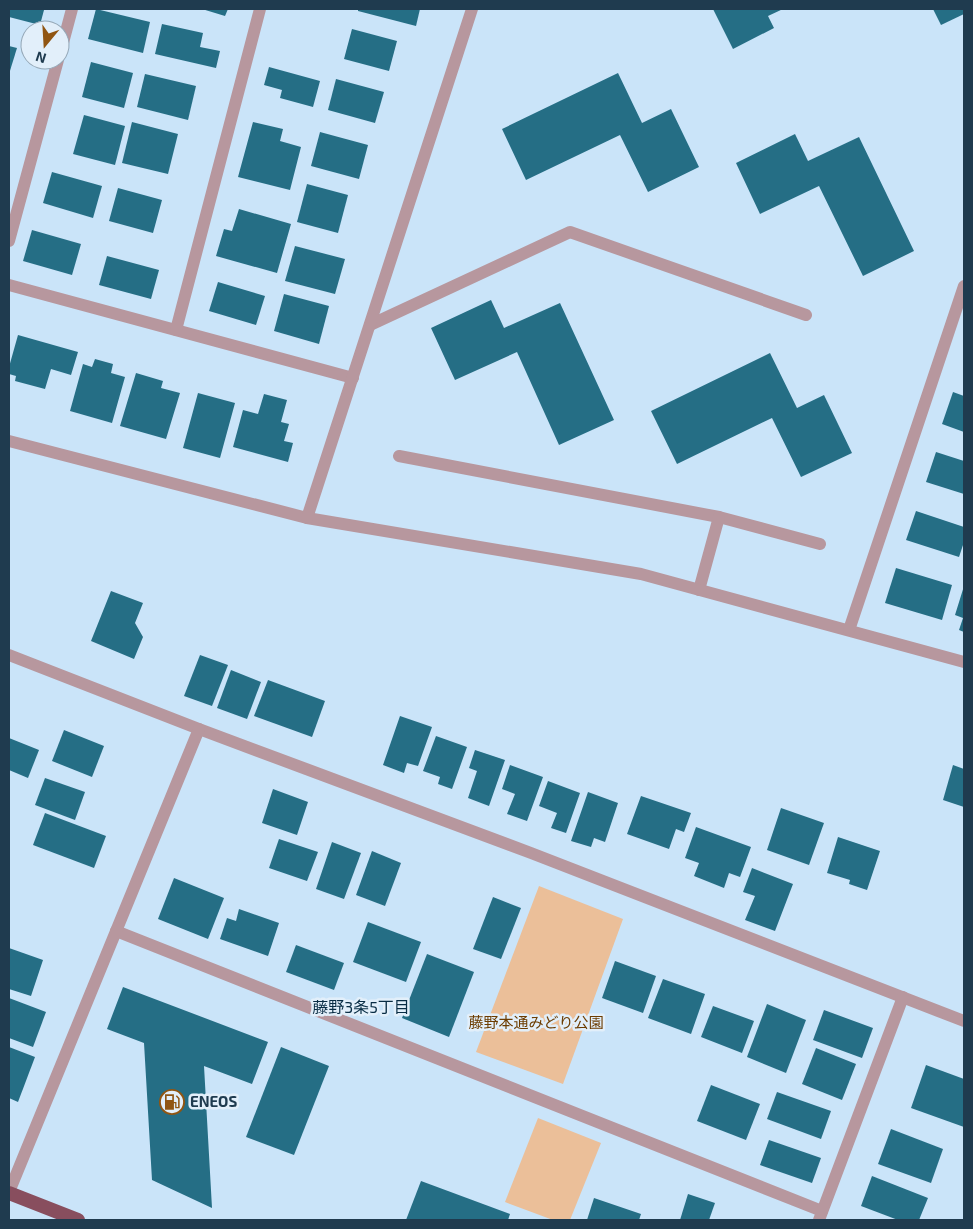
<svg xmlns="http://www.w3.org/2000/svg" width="973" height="1229" viewBox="0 0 973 1229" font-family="'Exo 2','Noto Sans JP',sans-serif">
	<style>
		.green { fill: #ebbf99 }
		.building { fill: #256e85 }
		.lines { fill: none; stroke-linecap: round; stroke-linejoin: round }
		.service { stroke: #b7979e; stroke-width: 12 }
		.minor { stroke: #b7979e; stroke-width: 12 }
		.trunk { stroke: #884e5e; stroke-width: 14 }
		.labels { text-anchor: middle; stroke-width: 5; stroke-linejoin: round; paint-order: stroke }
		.park-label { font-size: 15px; fill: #6c3c00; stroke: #e2effa }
		.poi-label { font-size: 15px; font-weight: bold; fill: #1f3b4f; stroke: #e2effa; text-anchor: start }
		.neighbourhood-label { font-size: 16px; fill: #082c44; stroke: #e2effa }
	</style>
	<rect width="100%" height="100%" fill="#cae4f9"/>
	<g class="green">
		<polygon points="539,886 623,919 563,1084 476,1052"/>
		<polygon points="538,1118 601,1143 570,1220 553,1220 505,1202"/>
	</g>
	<g class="building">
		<polygon points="9,9 44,10 40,25 9,17"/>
		<polygon points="96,9 150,22 143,53 88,39"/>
		<polygon points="202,9 228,9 225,16"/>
		<polygon points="358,9 420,9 416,26 358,11"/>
		<polygon points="713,9 783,9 768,16 774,28 733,49"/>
		<polygon points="933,9 964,9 964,14 941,25"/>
		<polygon points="162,24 203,33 200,47 220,51 216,68 155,54"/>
		<polygon points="352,29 397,41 389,71 344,59"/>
		<polygon points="9,46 17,48 9,74"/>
		<polygon points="91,62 133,73 124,108 82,97"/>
		<polygon points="269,67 320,81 313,107 280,98 282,90 264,85"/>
		<polygon points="618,73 642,123 671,109 699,167 648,192 620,135 526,180 502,129"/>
		<polygon points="145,74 196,86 188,120 137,107"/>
		<polygon points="336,79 384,92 375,123 328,110"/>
		<polygon points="84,115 125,126 115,165 73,154"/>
		<polygon points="132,122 178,134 168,174 122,163"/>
		<polygon points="253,122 283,129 280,141 301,147 290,190 238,177"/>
		<polygon points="320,132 368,145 359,179 311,166"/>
		<polygon points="795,134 808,161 859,137 914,251 863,276 819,186 760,214 736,163"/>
		<polygon points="52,172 102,186 93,218 43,203"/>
		<polygon points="307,184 348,195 338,233 297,222"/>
		<polygon points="118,188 162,200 153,233 109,221"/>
		<polygon points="239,209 291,224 277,273 216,256 224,229 232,231"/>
		<polygon points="32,230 81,244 72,275 23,261"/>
		<polygon points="295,246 345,259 335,294 285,281"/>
		<polygon points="107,256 159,270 151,299 99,285"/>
		<polygon points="218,282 265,296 256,325 209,311"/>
		<polygon points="284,294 329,306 319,344 274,331"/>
		<polygon points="491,300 504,328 560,303 614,420 559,445 517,352 455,380 431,328"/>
		<polygon points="18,335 78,352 71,375 51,369 45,389 15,381 16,376 9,374 9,367"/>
		<polygon points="770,353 797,408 824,395 852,453 801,477 772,418 677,464 651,411"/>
		<polygon points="95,359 113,364 111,373 125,377 112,423 70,411 83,364 92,367"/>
		<polygon points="136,373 163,381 161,388 180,393 166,439 120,426"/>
		<polygon points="953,392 964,396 964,432 942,424"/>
		<polygon points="198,393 235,403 220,458 183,448"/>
		<polygon points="264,394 287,400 281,422 289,424 284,441 293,443 288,462 233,447 243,410 258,414"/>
		<polygon points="936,452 964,461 964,494 926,482"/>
		<polygon points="916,511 964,527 964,542 959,557 906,540"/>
		<polygon points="896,568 952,585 942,620 885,603"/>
		<polygon points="964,586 964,632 959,630 963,618 955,615"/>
		<polygon points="111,591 143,603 135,623 143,637 134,659 91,641"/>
		<polygon points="200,655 228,665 212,706 184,696"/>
		<polygon points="231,670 261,682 247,719 217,708"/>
		<polygon points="268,680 325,701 312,737 254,716"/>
		<polygon points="400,716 432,727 418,766 407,763 404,773 383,765"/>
		<polygon points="64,730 104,746 92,777 52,761"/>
		<polygon points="436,736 467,747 452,789 438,784 440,777 423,771"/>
		<polygon points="9,738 39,750 28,778 9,770"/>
		<polygon points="475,750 505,760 489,806 468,798 477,771 469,768"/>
		<polygon points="510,765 543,777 527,821 507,814 515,794 502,789"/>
		<polygon points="953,765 964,769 964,807 943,800"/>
		<polygon points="45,778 85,792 75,820 35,805"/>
		<polygon points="548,781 580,793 566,833 551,828 557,813 539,806"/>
		<polygon points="273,789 308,802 297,835 262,823"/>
		<polygon points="588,792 618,803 605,842 594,838 591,847 571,841"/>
		<polygon points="641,796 691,813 684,832 676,829 669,849 627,834"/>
		<polygon points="781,808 824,823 809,865 767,850"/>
		<polygon points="45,813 106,836 94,868 33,845"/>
		<polygon points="696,827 751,847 740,877 729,873 724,888 694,876 699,863 685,858"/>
		<polygon points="838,837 880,851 867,890 849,884 850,880 827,873"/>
		<polygon points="279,839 318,852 307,881 269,868"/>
		<polygon points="332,842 361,853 344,899 316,889"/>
		<polygon points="372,851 401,863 385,906 356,895"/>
		<polygon points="752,868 793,884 775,931 745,920 755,896 743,892"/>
		<polygon points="174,878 224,898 208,939 158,919"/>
		<polygon points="493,897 521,908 501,959 473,949"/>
		<polygon points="239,909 279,923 268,956 220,939 227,918 236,921"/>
		<polygon points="368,922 421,942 406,982 353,962"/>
		<polygon points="296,945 344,963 334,990 286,972"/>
		<polygon points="9,948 43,960 31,996 9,989"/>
		<polygon points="427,954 474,972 449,1037 402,1018"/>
		<polygon points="615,961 656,976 643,1013 602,998"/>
		<polygon points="663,979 705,994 691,1034 648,1018"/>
		<polygon points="123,987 268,1042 252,1084 204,1066 212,1208 152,1180 144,1043 107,1029"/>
		<polygon points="9,998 46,1012 33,1047 9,1038"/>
		<polygon points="767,1004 806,1020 786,1073 747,1057"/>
		<polygon points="713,1006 754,1021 742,1053 701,1037"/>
		<polygon points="824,1010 873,1028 862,1058 813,1040"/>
		<polygon points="9,1047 35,1057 18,1102 9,1098"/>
		<polygon points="281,1047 329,1066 294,1155 246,1137"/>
		<polygon points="816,1048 856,1064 842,1100 802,1084"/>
		<polygon points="926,1065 964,1079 964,1127 911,1108"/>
		<polygon points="711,1085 760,1104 746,1140 697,1121"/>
		<polygon points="777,1092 831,1111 821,1139 767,1119"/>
		<polygon points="891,1129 943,1149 931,1183 878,1164"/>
		<polygon points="769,1140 821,1158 812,1183 760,1165"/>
		<polygon points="872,1176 928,1198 919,1220 898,1220 861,1206"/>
		<polygon points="421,1181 510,1214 508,1220 406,1220"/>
		<polygon points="688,1194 715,1203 709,1220 680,1220"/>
		<polygon points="594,1198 641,1214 639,1220 587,1220"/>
	</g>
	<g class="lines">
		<g class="service">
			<polyline points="370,325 570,232 806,315"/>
			<polyline points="399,456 719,517 820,544"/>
			<polyline points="699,590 719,517"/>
		</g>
		<g class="minor">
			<polyline points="60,54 72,9"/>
			<polyline points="9,241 58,60"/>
			<polyline points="9,285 353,378"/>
			<polyline points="176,330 260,9"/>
			<polyline points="9,441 307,518 641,574 964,662"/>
			<polyline points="307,518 472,9"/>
			<polyline points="849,630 964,286"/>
			<polyline points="9,655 199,729 531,853 964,1021"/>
			<polyline points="116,931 822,1211"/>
			<polyline points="9,1192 199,729"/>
			<polyline points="819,1220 903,997"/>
		</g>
		<polyline class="trunk" points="9,1193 78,1220"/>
	</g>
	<defs>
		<symbol id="fuel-ring" viewBox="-11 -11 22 22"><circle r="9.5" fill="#e2effa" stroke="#905512" stroke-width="1.5"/><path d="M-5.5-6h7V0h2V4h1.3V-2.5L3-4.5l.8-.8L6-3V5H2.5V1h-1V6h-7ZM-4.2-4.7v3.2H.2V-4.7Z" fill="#905512"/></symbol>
	</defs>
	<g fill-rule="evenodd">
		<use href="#fuel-ring" x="158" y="1088" width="28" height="28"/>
	</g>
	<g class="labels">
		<g class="park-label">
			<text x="536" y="1028">藤野本通みどり公園</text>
		</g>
		<g class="poi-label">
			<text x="190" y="1107">ENEOS</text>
		</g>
		<g class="neighbourhood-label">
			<text x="361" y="1013">藤野3条5丁目</text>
		</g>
	</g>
	<rect width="973" height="1229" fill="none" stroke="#1f3b4f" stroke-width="20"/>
	<g transform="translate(45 45) rotate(198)"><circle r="24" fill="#e2effa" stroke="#94a7b6"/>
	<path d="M0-4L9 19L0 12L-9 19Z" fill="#905512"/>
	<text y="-8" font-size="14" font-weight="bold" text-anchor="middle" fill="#1f3b4f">N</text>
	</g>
</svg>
